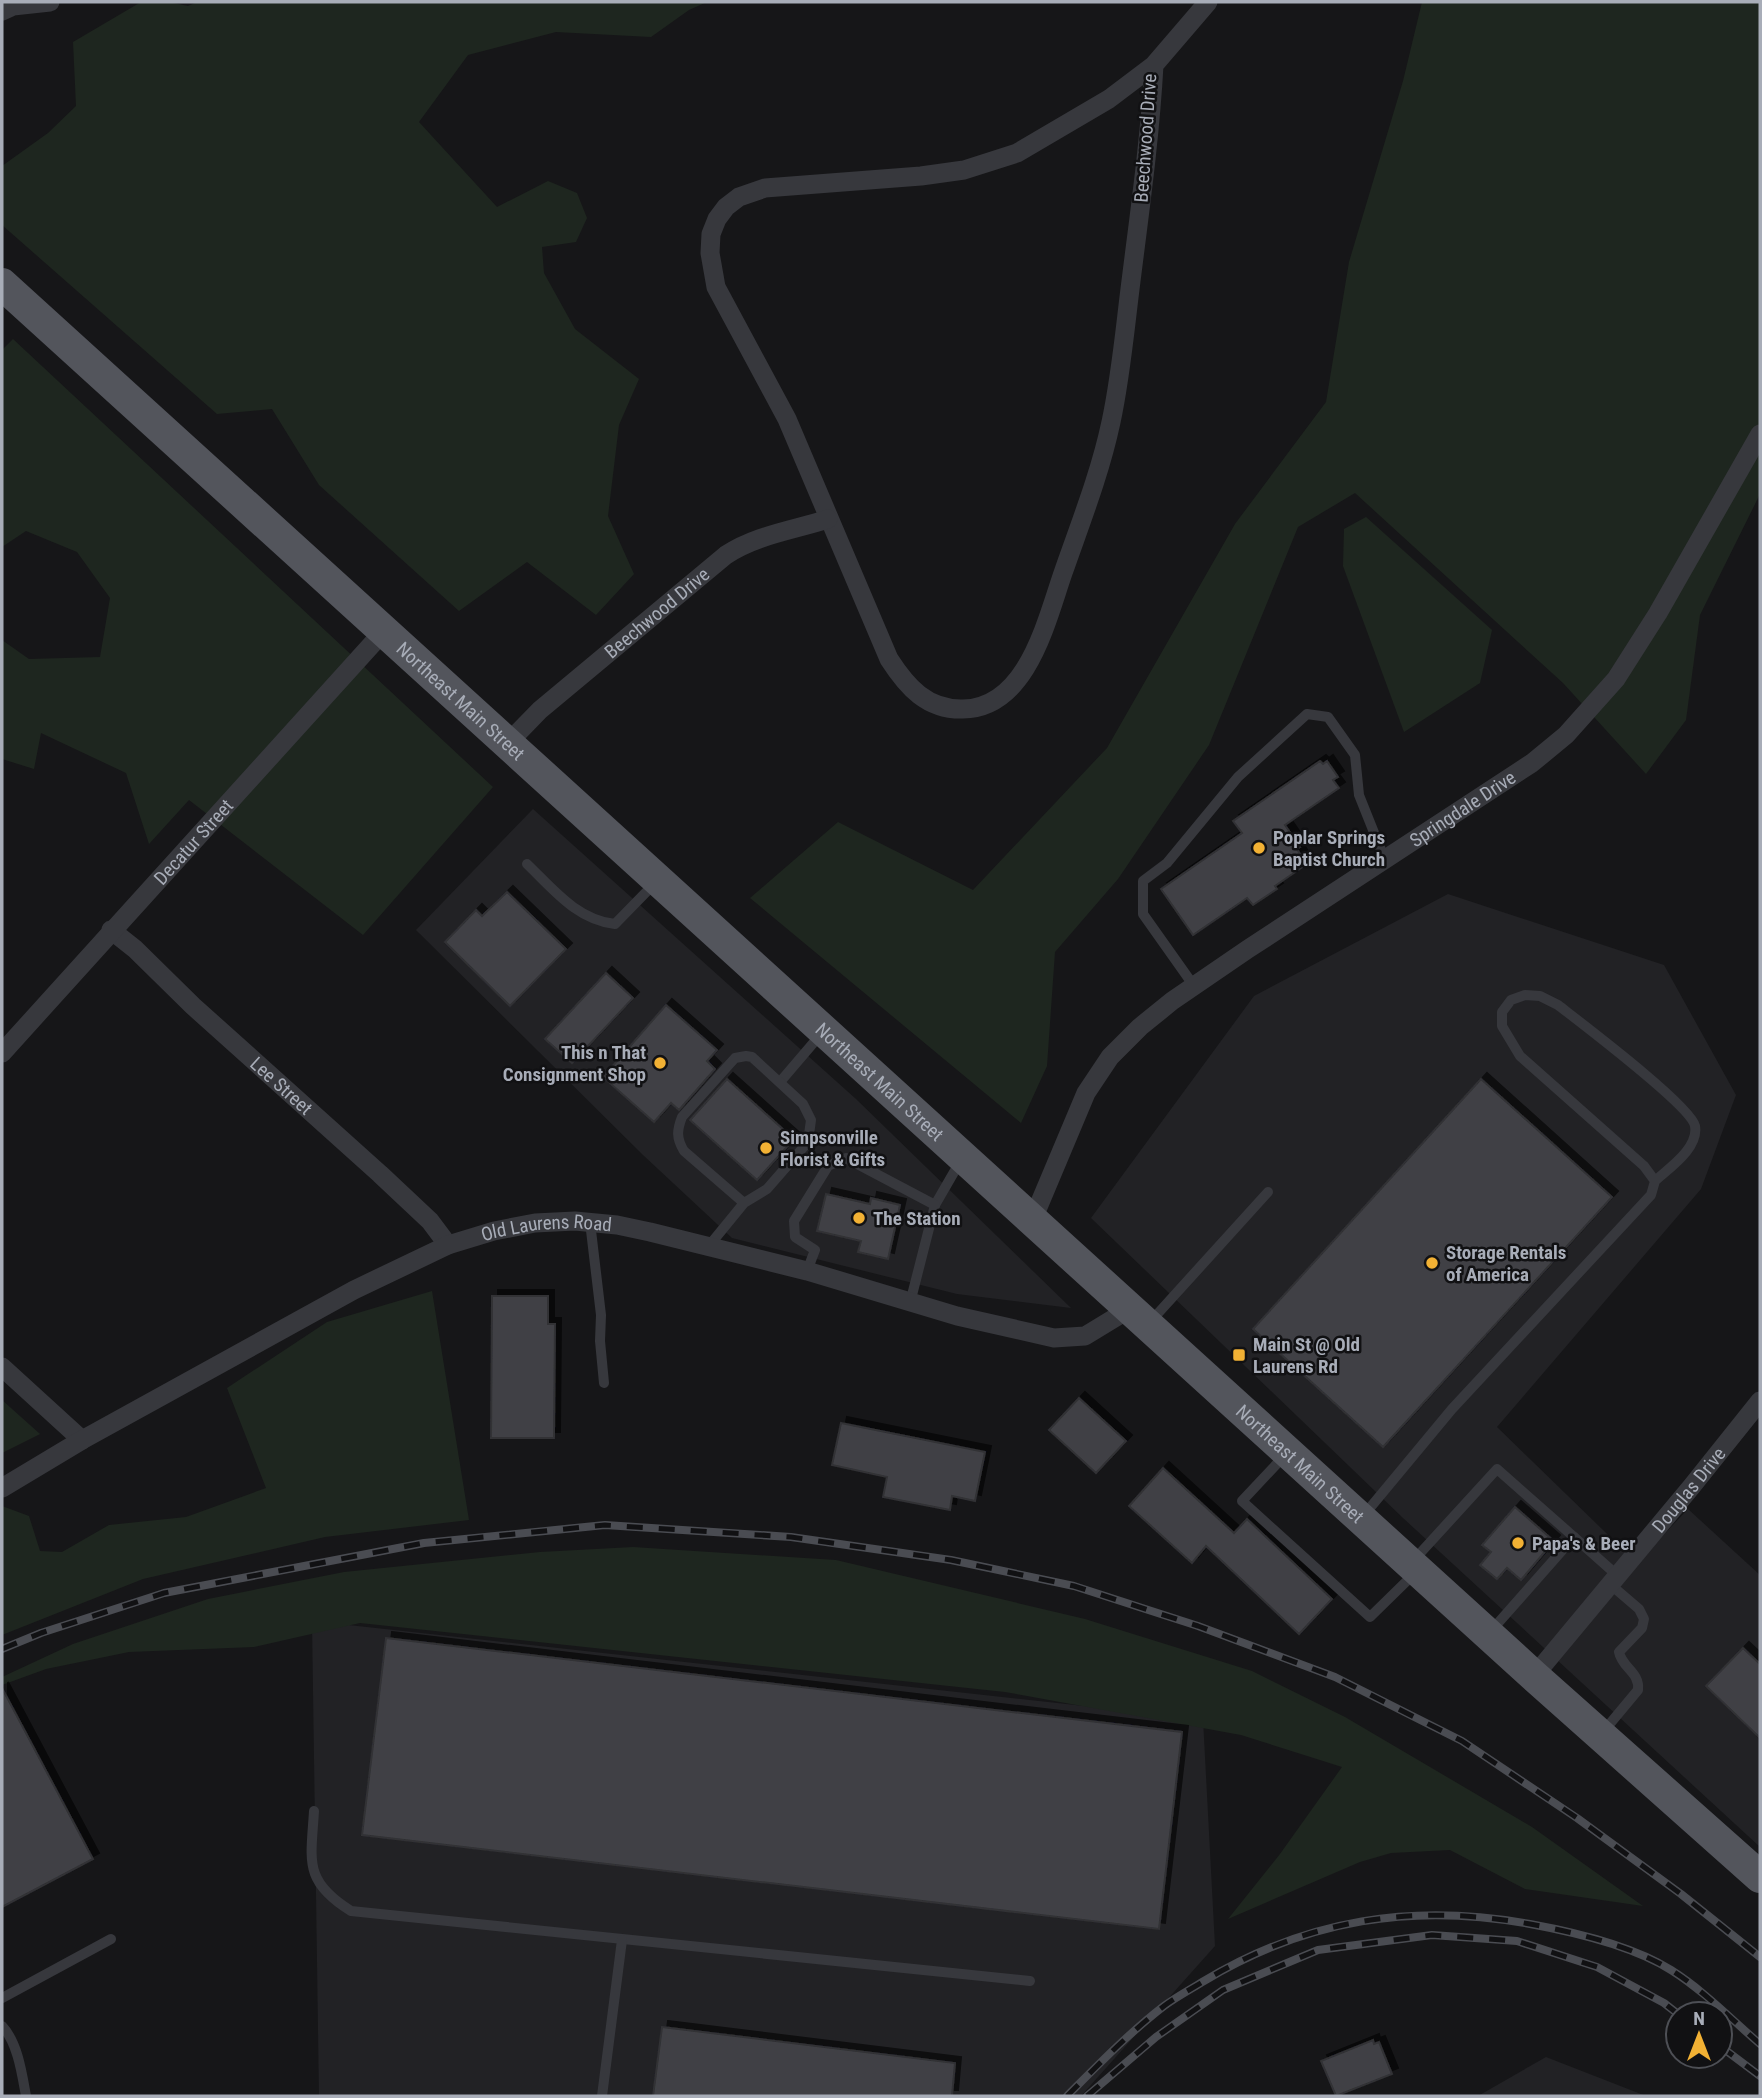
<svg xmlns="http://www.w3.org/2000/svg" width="1762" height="2098" viewBox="0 0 1762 2098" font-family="'Roboto Condensed',sans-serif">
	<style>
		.built { fill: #222225 }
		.green { fill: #1e261f }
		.building { fill: #404145; stroke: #303034; stroke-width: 2; filter: url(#shadow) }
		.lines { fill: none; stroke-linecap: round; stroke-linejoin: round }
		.service { stroke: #37383d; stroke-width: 10 }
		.minor { stroke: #37383d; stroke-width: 19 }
		.primary { stroke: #53555c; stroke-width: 32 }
		.rail-casing { stroke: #4a4c52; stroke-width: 8 }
		.rail { stroke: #111113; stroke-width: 5; stroke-dasharray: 16; stroke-linecap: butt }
		.poi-dot { fill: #f2b134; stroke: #111113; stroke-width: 2.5 }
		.labels { text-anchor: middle; stroke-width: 5; stroke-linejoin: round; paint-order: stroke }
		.street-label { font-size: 19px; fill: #a8adb8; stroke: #111113 }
		.poi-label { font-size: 19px; font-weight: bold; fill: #a8adb8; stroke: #111113; text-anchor: start }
	</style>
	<defs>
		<filter id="shadow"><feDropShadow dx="6" dy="-6" stdDeviation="0" flood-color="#0009"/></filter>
	</defs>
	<rect width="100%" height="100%" fill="#161618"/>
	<g class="built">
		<polygon points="533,809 856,1099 1071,1308 957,1294 732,1238 643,1155 416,930"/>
		<polygon points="1448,894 1664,965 1736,1095 1701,1189 1497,1427 1637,1563 1688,1509 1760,1575 1760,1847 1403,1518 1091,1218 1254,996"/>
		<polygon points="312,1621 1203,1719 1215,1946 1081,2096 319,2096"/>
		<polygon points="1546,2057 1646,2096 1478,2096"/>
	</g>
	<g class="green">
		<polygon points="141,2 169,2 188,6 197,2 707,2 689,10 651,37 556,32 468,55 419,122 497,207 548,181 577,193 587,218 576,242 542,247 544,273 575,329 639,379 619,425 608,516 634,574 596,615 527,562 459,611 319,485 272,409 217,414 2,225 2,166 48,133 76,106 73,42"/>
		<polygon points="1422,2 1760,2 1760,494 1700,615 1686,720 1646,774 1563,683 1355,493 1298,527 1209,745 1118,879 1055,952 1047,1066 1021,1123 750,898 838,822 973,890 1107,748 1235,524 1326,402 1349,262 1403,81"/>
		<polygon points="13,339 493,787 363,935 189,800 149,844 126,773 41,733 34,769 2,759 2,640 29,659 100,657 110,598 77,552 26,531 2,547 2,350"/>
		<polygon points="1366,517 1492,630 1480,683 1404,732 1343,566 1344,529"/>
		<polygon points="432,1291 469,1520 325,1537 143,1579 2,1635 2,1506 29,1516 40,1551 62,1552 109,1525 186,1517 266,1488 227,1388 327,1322"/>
		<polygon points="2,1400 40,1434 2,1453"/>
		<polygon points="633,1547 836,1560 1085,1619 1252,1671 1345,1717 1532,1827 1643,1906 1525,1889 1450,1850 1391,1853 1360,1862 1228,1919 1280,1854 1342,1767 1241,1735 1005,1692 360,1623 254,1647 129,1652 46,1669 2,1685 2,1677 73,1644 208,1599 344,1572 540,1552"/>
	</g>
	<g class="building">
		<polygon points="1320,761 1323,764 1327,761 1338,777 1333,780 1339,788 1285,825 1300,847 1297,849 1302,857 1300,859 1304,866 1275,886 1277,889 1253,905 1247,898 1193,935 1161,889 1242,833 1233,821"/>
		<polygon points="507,892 566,949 510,1006 445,942 476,910 482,916"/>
		<polygon points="606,973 633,998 572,1063 545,1039"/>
		<polygon points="666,1005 717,1050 707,1061 715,1069 679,1110 671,1103 654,1122 603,1077"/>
		<polygon points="727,1079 794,1139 757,1180 690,1120"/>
		<polygon points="1481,1079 1612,1197 1383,1447 1253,1329"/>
		<polygon points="826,1194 870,1204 871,1198 900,1205 888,1259 858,1252 861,1241 817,1231"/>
		<polygon points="492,1296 548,1296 548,1324 555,1324 554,1438 491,1438"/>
		<polygon points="1079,1398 1126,1441 1096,1473 1049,1430"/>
		<polygon points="841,1423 985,1452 975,1501 952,1496 950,1510 883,1497 887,1477 832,1465"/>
		<polygon points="1163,1468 1234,1533 1247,1519 1332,1599 1299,1634 1206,1546 1192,1563 1129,1506"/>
		<polygon points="1515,1507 1554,1541 1521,1580 1507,1568 1497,1579 1480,1565 1491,1552 1482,1545"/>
		<polygon points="386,1638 1182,1732 1159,1929 362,1835"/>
		<polygon points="1743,1648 1760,1664 1760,1738 1706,1686"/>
		<polygon points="2,1688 93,1859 2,1907"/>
		<polygon points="662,2027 955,2063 952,2096 653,2096"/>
		<polygon points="1373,2040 1374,2044 1379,2042 1392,2074 1336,2096 1321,2061"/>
	</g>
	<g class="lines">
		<g class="service">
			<path d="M 527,864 C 553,889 577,920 615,924 L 655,883"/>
			<polyline points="1194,986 1143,914 1143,881 1167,863 1238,777 1307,714 1328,717 1355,755 1359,795 1385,860"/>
			<polyline points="780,1082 821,1034"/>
			<polyline points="935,1205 961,1160"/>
			<polyline points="590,1222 601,1315 600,1341 604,1383"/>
			<path d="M 708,1247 L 744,1203 L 767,1189 L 808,1142 L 811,1120 L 803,1104 L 752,1057 L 746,1056 L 735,1058 L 682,1117 C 677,1130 676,1138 684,1151 L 744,1203"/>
			<polyline points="807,1271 815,1250 795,1237 794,1221 828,1166 846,1158 935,1205 910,1303"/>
			<polyline points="1151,1321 1268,1192"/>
			<polyline points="1286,1454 1242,1501 1370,1617 1416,1572"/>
			<path d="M 1364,1515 L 1452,1409 L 1651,1195 L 1655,1181 L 1644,1166 L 1520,1056 L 1502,1026 L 1502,1012 L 1511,1000 L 1525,995 L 1540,996 L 1558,1005 C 1581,1023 1691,1106 1695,1126 C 1699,1148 1669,1168 1655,1181"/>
			<polyline points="1574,1537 1618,1576"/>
			<polyline points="1413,1561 1497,1469 1574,1537 1491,1631"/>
			<path d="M 1603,1732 L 1638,1690 C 1640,1672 1622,1668 1619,1652 L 1642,1628 L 1644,1619 L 1639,1609 L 1611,1585"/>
			<path d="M 314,1811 C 311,1861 303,1881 351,1911 L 1030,1981"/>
			<polyline points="2,1998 111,1939"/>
			<path d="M 2,2026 C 18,2043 22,2074 26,2096"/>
			<polyline points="602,2096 622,1940"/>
		</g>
		<g class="minor">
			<polyline points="2,11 13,6 50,2"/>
			<path d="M 1154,65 C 1150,138 1140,209 1131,281 C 1125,328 1121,376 1111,422 C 1100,474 1080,524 1063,573 C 1046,622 1027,708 963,709 C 927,710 907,687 889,659 L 787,419 L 716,287 L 710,253 L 711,234 L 717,219 L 726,207 L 739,197 L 765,188 L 921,176 L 964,170 L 1017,153 L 1109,99 L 1154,65 L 1208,2"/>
			<path id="s1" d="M 508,743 L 540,710 L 726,555 C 756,535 794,530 828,519"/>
			<path id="s2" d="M 111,930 L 135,949 L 193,1006 L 380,1174 L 430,1221 L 448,1245"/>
			<path id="s3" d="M 2,1053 L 384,631"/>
			<path id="s4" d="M 1033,1219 L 1086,1093 L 1110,1057 L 1140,1027 L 1172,1001 L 1248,949 L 1532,763 L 1566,735 L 1616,679 L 1658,613 L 1760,434"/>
			<polyline points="2,1367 82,1440"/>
			<path id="s5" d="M 2,1488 L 82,1440 L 354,1290 L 448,1245 L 494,1231 L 535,1223 L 575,1221 L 617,1225 L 650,1232 L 807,1271 L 957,1316 L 1054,1338 L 1085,1336 L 1131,1308"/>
			<path id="s6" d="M 1534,1676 L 1692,1486 L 1760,1401"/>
		</g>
		<path class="primary" id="s7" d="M 2,284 L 1534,1676 L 1760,1877"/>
		<defs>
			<g id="rail">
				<polyline points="2,1649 41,1633 164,1593 424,1543 605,1525 791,1537 951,1560 1074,1586 1198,1626 1335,1677 1462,1741 1577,1818 1681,1894 1760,1957"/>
				<polyline points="1720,2046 1760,2076"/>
				<path d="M 1067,2096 C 1098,2065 1129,2033 1164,2006 C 1176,1997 1191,1989 1204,1981 C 1307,1919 1413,1903 1530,1924 C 1574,1932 1633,1946 1671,1970 C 1703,1990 1731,2019 1760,2044"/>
				<polyline points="1087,2096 1156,2037 1223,1990 1318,1950 1432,1935 1517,1941 1597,1967 1664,2003 1678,2014"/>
			</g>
		</defs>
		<use href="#rail" class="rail-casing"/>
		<use href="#rail" class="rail"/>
	</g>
	<g class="poi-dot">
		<circle cx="1259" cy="848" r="7"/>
		<circle cx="660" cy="1063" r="7"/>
		<circle cx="766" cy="1148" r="7"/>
		<circle cx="859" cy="1218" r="7"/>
		<circle cx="1432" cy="1263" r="7"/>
		<rect x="1232" y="1348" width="14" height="14" rx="3.5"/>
		<circle cx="1518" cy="1543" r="7"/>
	</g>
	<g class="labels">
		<g class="street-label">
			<text transform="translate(1145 138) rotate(-86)" y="7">Beechwood Drive</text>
			<text dy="7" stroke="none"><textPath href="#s1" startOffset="198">Beechwood Drive</textPath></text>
			<text dy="7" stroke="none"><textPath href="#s7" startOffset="620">Northeast Main Street</textPath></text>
			<text dy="7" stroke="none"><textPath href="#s4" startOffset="612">Springdale Drive</textPath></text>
			<text dy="7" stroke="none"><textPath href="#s3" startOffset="285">Decatur Street</textPath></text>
			<text dy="7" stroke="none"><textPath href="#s7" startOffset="1186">Northeast Main Street</textPath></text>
			<text dy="7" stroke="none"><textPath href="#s2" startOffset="231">Lee Street</textPath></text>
			<text dy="7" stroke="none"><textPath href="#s5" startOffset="609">Old Laurens Road</textPath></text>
			<text dy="7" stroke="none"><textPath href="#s7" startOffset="1754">Northeast Main Street</textPath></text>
			<text dy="7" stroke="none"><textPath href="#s6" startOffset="242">Douglas Drive</textPath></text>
		</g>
		<g class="poi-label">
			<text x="1273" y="844">Poplar Springs<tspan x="1273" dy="22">Baptist Church</tspan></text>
			<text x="646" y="1059" text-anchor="end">This n That<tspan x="646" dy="22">Consignment Shop</tspan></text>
			<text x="780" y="1144">Simpsonville<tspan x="780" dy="22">Florist &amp; Gifts</tspan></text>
			<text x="873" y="1225">The Station</text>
			<text x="1446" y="1259">Storage Rentals<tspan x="1446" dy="22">of America</tspan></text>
			<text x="1253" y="1351">Main St @ Old<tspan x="1253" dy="22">Laurens Rd</tspan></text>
			<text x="1532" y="1550">Papa's &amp; Beer</text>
		</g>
	</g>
	<rect width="1762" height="2098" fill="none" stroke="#a8adb8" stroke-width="7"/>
	<g transform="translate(1699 2035)"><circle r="33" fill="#111113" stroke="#4d4f55" stroke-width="2"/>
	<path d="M0-5L12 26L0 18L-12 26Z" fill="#f2b134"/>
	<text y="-10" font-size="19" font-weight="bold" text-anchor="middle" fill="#a8adb8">N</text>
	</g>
</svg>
